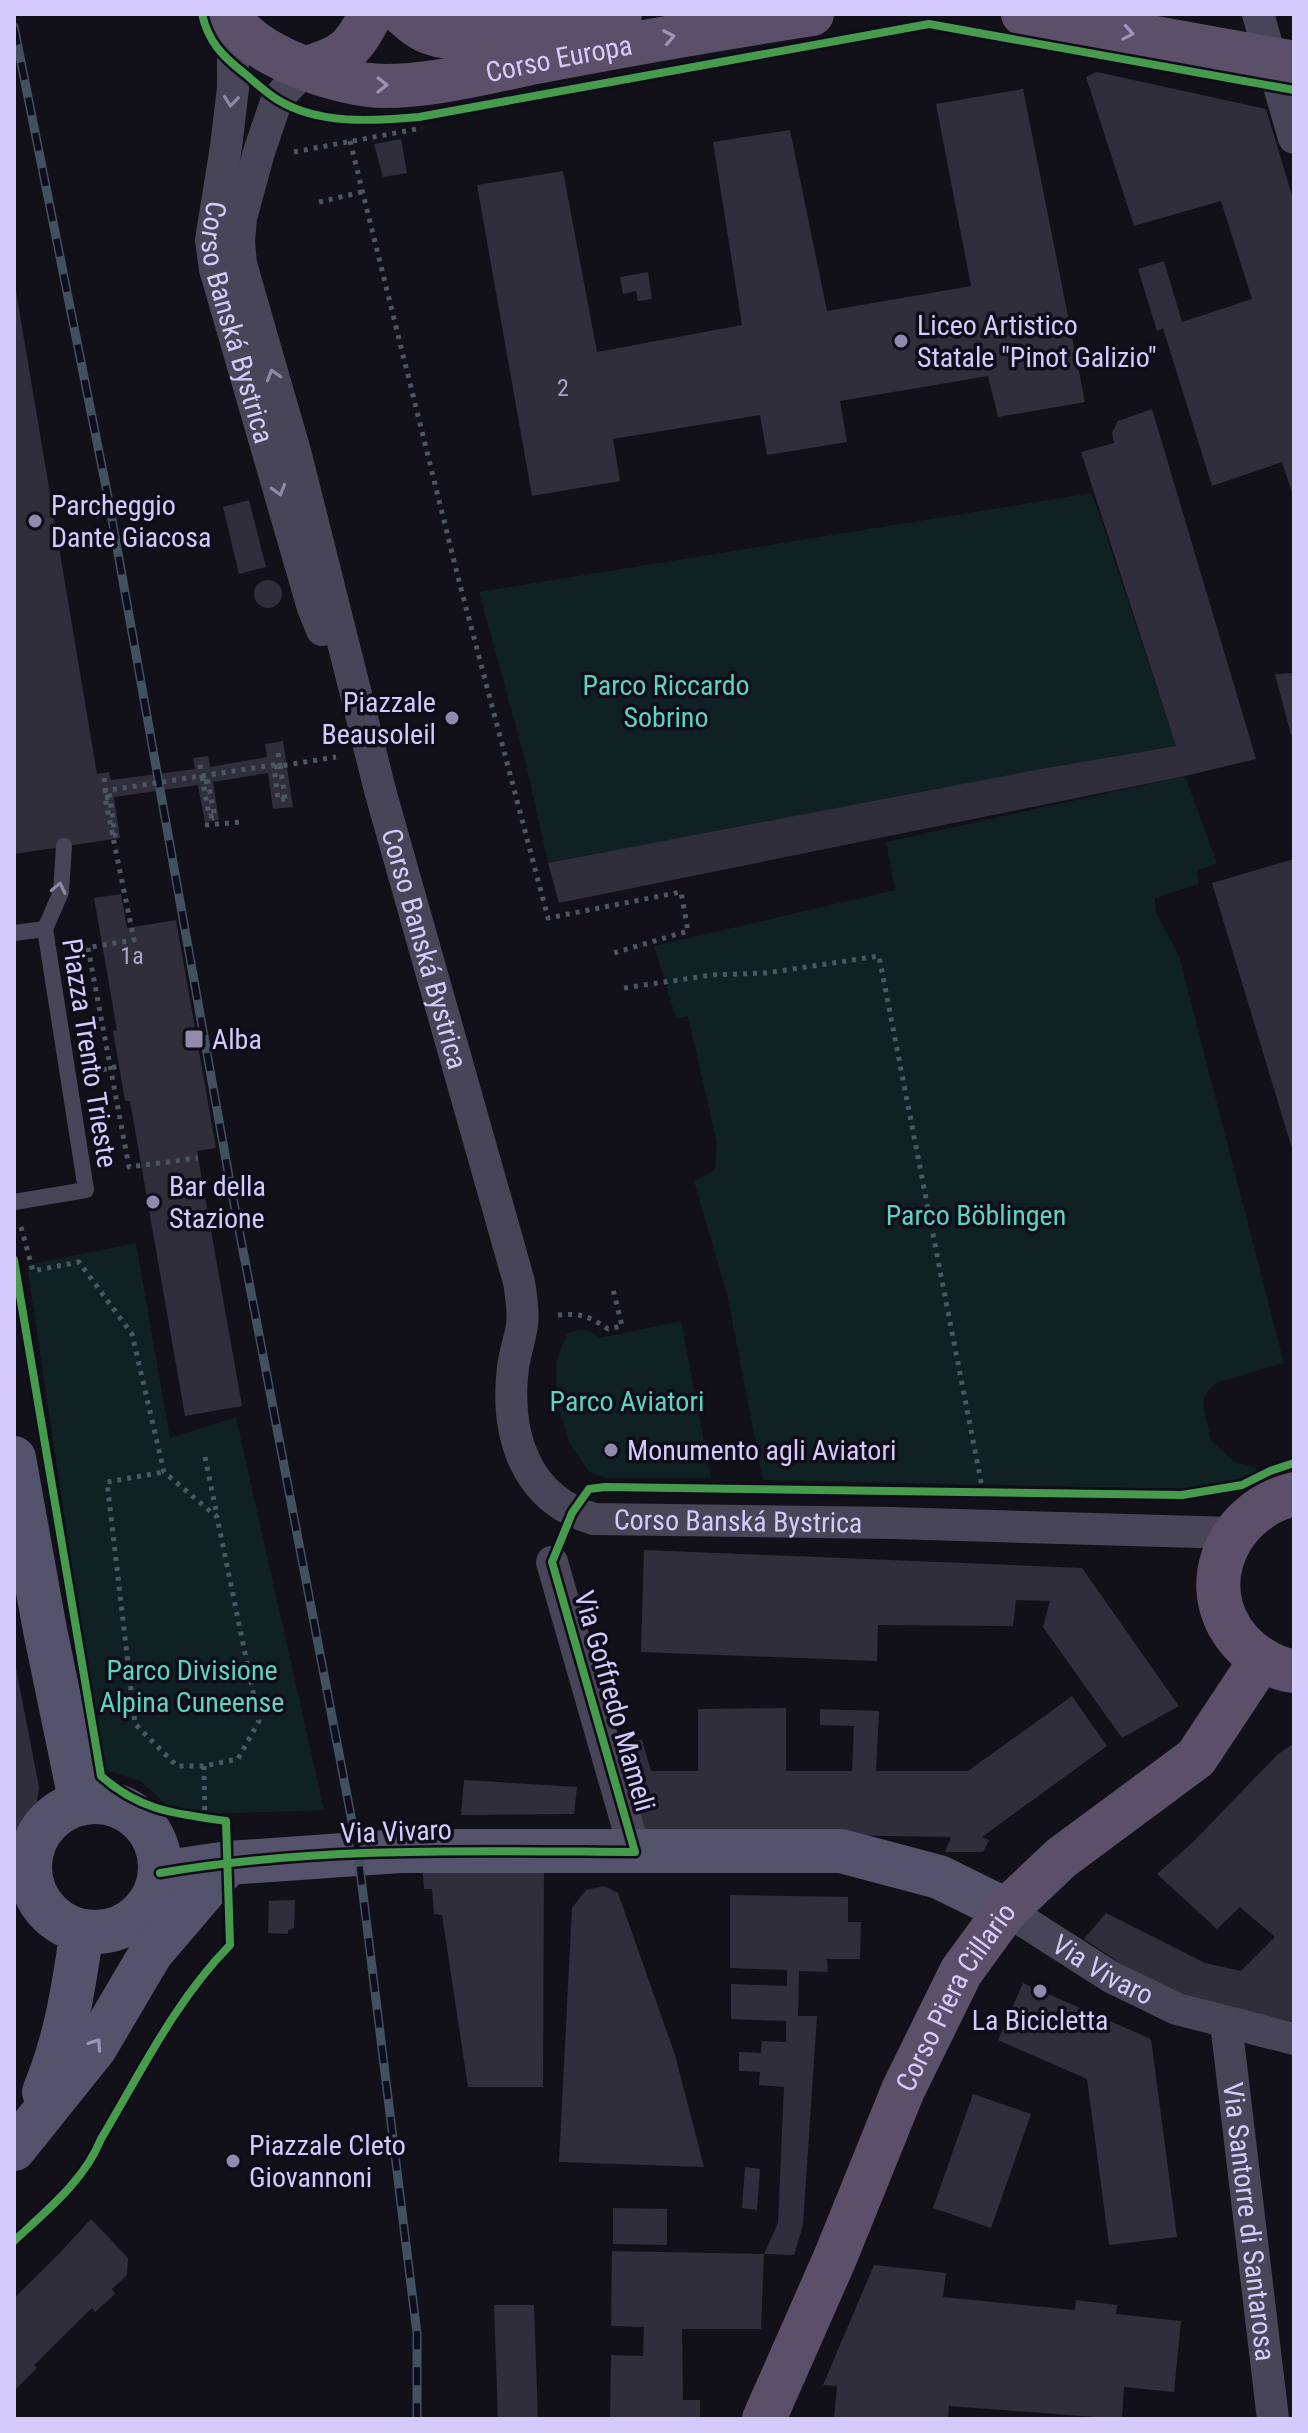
<svg xmlns="http://www.w3.org/2000/svg" width="1308" height="2433" viewBox="0 0 1308 2433" font-family="'Roboto Condensed',sans-serif">
	<style>
		.green { fill: #102123 }
		.building { fill: #302e3a }
		.lines { fill: none; stroke-linecap: round; stroke-linejoin: round }
		.path { stroke: #4c5763; stroke-width: 5; stroke-dasharray: 4 6; stroke-linecap: butt }
		.service { stroke: #484558; stroke-width: 16 }
		.minor { stroke: #484558; stroke-width: 32 }
		.secondary { stroke: #55526b; stroke-width: 44 }
		.primary { stroke: #5b4f6a; stroke-width: 44 }
		.rail-casing { stroke: #425160; stroke-width: 9 }
		.rail { stroke: #100d1b; stroke-width: 6; stroke-dasharray: 18; stroke-linecap: butt }
		.path-bridge { stroke: #4c5763; stroke-width: 5; stroke-dasharray: 4 6; stroke-linecap: butt }
		.cycleway-casing { stroke: #100d1b; stroke-width: 13 }
		.cycleway { stroke: #469c4c; stroke-width: 8 }
		.oneway { stroke: #9e93ba }
		.oneway2 { stroke: #8e88aa }
		.oneway3 { stroke: #9b95ba }
		.poi-dot { fill: #908aac; stroke: #100d1b; stroke-width: 3 }
		.labels { text-anchor: middle; stroke-width: 7; stroke-linejoin: round; paint-order: stroke }
		.number-label { font-size: 24px; fill: #aba4cb }
		.street-label { font-size: 28px; fill: #d4cbfb; stroke: #100d1b }
		.poi-label { font-size: 28px; fill: #d4cbfb; stroke: #100d1b; text-anchor: start }
		.park-label { font-size: 28px; fill: #5ed4be; stroke: #100d1b }
	</style>
	<rect width="100%" height="100%" fill="#121018"/>
	<g class="green">
		<polygon points="1092,493 1176,746 548,863 524,756 479,592"/>
		<polygon points="1185,776 1217,863 1197,871 1199,884 1155,898 1156,912 1179,956 1284,1363 1216,1383 1206,1393 1203,1403 1211,1440 1234,1462 1256,1467 1257,1473 1231,1484 1185,1489 763,1480 728,1299 694,1181 715,1170 717,1144 688,1016 676,1018 654,946 895,890 886,842"/>
		<polygon points="136,1243 170,1438 236,1417 324,1810 178,1815 140,1781 102,1769 27,1265"/>
		<path d="M 681,1321 L 711,1478 L 606,1478 L 589,1472 L 570,1444 L 558,1407 L 556,1361 L 567,1334 C 581,1328 588,1328 600,1338 Z"/>
	</g>
	<g class="building">
		<polygon points="1097,72 1266,109 1294,202 1294,499 1282,462 1212,486 1163,328 1157,331 1138,269 1164,261 1182,322 1252,299 1221,201 1134,226 1086,77"/>
		<polygon points="1023,89 1085,402 998,417 988,376 840,401 847,442 767,455 760,415 613,439 620,481 532,496 477,185 563,171 597,352 742,325 713,142 790,130 827,311 971,286 936,104"/>
		<polygon points="401,139 407,173 383,177 374,144"/>
		<polygon points="648,272 652,299 638,301 636,291 623,294 620,277"/>
		<polygon points="14,279 97,774 109,772 111,780 195,769 193,758 208,756 210,767 267,757 265,744 283,741 293,807 273,809 268,773 213,782 219,820 205,822 198,785 114,797 120,838 14,854"/>
		<polygon points="1152,409 1256,759 1185,776 559,903 548,863 1041,769 1176,746 1081,452 1114,443 1112,433 1118,421"/>
		<polygon points="249,500 266,567 239,574 223,507"/>
		<circle cx="268" cy="594" r="14"/>
		<polygon points="1294,673 1294,735 1291,735 1275,674"/>
		<polygon points="1294,859 1294,1152 1293,1152 1212,883"/>
		<polygon points="121,894 127,928 176,920 216,1148 197,1151 242,1406 185,1416 130,1101 125,1101 113,1031 117,1030 94,898"/>
		<polygon points="644,1550 1082,1568 1179,1706 1122,1738 1043,1627 1050,1601 1016,1600 1013,1626 878,1625 877,1661 641,1652"/>
		<polygon points="14,1658 39,1787 34,1830 14,1829"/>
		<polygon points="1072,1696 1107,1746 982,1837 989,1840 983,1852 945,1852 951,1837 644,1832 620,1742 642,1740 651,1771 698,1771 698,1709 786,1708 786,1771 852,1771 854,1726 820,1725 820,1709 879,1711 876,1771 968,1771"/>
		<polygon points="1294,1743 1294,2022 1187,1998 1135,1973 1084,1939 1106,1913 1205,1963 1241,1971 1275,1937 1240,1907 1217,1929 1157,1874 1192,1843 1277,1755"/>
		<polygon points="464,1780 577,1787 574,1814 461,1815"/>
		<polygon points="422,1863 544,1867 543,2087 468,2087 442,1915 434,1914 432,1889 424,1889"/>
		<polygon points="604,1886 618,1893 675,2055 704,2167 559,2162 572,1908 586,1890"/>
		<polygon points="730,1895 848,1897 848,1922 861,1922 860,1959 827,1959 828,1972 799,1971 798,2016 817,2016 803,2225 794,2255 764,2254 778,2223 784,2087 759,2085 760,2072 739,2071 739,2052 761,2053 762,2041 786,2042 786,2021 731,2019 731,1984 787,1986 787,1970 730,1968"/>
		<polygon points="295,1900 294,1928 288,1930 288,1934 268,1933 269,1901"/>
		<polygon points="1023,1983 1151,2039 1177,2237 1109,2245 1087,2079 998,2040"/>
		<polygon points="973,2094 1031,2114 991,2228 933,2208"/>
		<polygon points="745,2167 760,2169 757,2210 742,2208"/>
		<polygon points="613,2208 667,2209 667,2245 613,2244"/>
		<polygon points="91,2219 128,2258 127,2275 112,2289 115,2294 95,2312 92,2308 34,2365 37,2368 14,2391 14,2298 58,2255"/>
		<polygon points="612,2251 764,2254 761,2329 682,2329 683,2400 700,2400 700,2419 610,2419 611,2355 643,2356 644,2327 611,2326"/>
		<polygon points="874,2265 946,2273 943,2297 1075,2310 1076,2300 1117,2305 1116,2314 1181,2321 1174,2392 1124,2387 1122,2419 949,2406 948,2419 834,2419 837,2386 823,2385"/>
		<polygon points="494,2305 534,2305 538,2419 498,2419"/>
	</g>
	<g class="lines">
		<g class="path">
			<polyline points="350,141 459,581 548,918 681,892 688,931 614,953"/>
			<polyline points="294,152 422,128"/>
			<polyline points="319,202 362,192"/>
			<polyline points="278,753 280,765"/>
			<polyline points="200,765 202,777 207,777 215,818 212,818"/>
			<polyline points="202,777 209,816"/>
			<polyline points="104,778 106,793 109,792 115,835 113,835"/>
			<polyline points="285,799 278,800 274,767 336,757"/>
			<polyline points="205,825 242,822"/>
			<polyline points="88,948 129,1167 198,1158"/>
			<polyline points="73,950 134,940 105,798"/>
			<polyline points="624,988 712,975 766,973 879,956 983,1492"/>
			<polyline points="93,1072 119,1066"/>
			<polyline points="21,1227 33,1271 79,1262 132,1334 164,1472 217,1517 259,1721 238,1759 204,1766 177,1766 135,1724 107,1482 164,1472"/>
			<path d="M 558,1315 C 581,1313 589,1316 608,1329 L 622,1326 L 613,1289"/>
			<polyline points="205,1457 217,1515"/>
			<polyline points="204,1766 205,1825"/>
		</g>
		<g class="service">
			<polyline points="45,929 61,892 64,846"/>
			<polyline points="14,933 45,929 86,1190 14,1202"/>
		</g>
		<g class="minor">
			<polyline points="1258,14 1294,138"/>
			<path id="s1" d="M 233,23 L 233,88 L 226,147 L 211,240 L 215,269 L 313,608 L 322,630"/>
			<path id="s2" d="M 306,68 L 277,99 L 259,152 L 241,218 L 239,242 L 241,264 L 296,455 L 381,794 L 519,1282 C 521,1296 524,1311 522,1325 C 520,1339 515,1353 513,1367 C 505,1433 524,1499 594,1519 L 892,1523 L 1233,1533"/>
			<polyline points="552,1562 635,1852"/>
			<polyline points="14,1863 30,1865"/>
			<path id="s3" d="M 1006,1910 L 1111,1977 L 1177,2009 L 1294,2039"/>
			<path id="s4" d="M 1226,2023 L 1273,2419"/>
		</g>
		<g class="secondary">
			<polyline points="14,1458 45,1630 81,1804"/>
			<circle cx="95" cy="1867" r="65"/>
			<polyline points="160,1873 228,1863 400,1851 841,1851 939,1877 1006,1910"/>
			<path d="M 44,2092 C 67,2036 73,1989 82,1931"/>
			<polyline points="14,2149 95,2048 151,1953 228,1863"/>
		</g>
		<g class="primary">
			<path id="s5" d="M 229,14 C 247,55 342,86 384,86 C 438,86 494,70 547,60 C 635,43 723,28 812,14"/>
			<path d="M 403,14 C 412,22 422,31 434,34 C 474,47 576,22 620,14"/>
			<polyline points="1023,14 1294,63"/>
			<path d="M 306,68 C 344,58 353,49 371,14"/>
			<path d="M 1294,1494 C 1221,1512 1190,1599 1250,1651 C 1263,1661 1278,1670 1294,1671"/>
			<path id="s6" d="M 764,2419 L 835,2258 L 903,2090 L 961,1972 L 1006,1910 L 1061,1858 L 1196,1758 L 1261,1660"/>
		</g>
		<defs>
			<polyline id="rail" points="14,27 108,497 229,1177 358,1853 417,2334 417,2419"/>
		</defs>
		<use href="#rail" class="rail-casing"/>
		<use href="#rail" class="rail"/>
		<g class="path-bridge">
			<polyline points="204,782 209,781"/>
			<polyline points="103,791 280,764 285,799"/>
			<polyline points="105,798 110,797"/>
			<polyline points="209,816 215,816"/>
			<polyline points="110,833 116,832"/>
		</g>
		<defs>
			<g id="cycleway">
				<path d="M 202,14 C 208,41 222,56 244,73 C 255,82 266,93 278,100 C 319,125 373,121 419,117 L 929,24 L 1294,90"/>
				<path d="M 14,1260 L 101,1776 C 140,1811 177,1814 226,1821 L 230,1945 C 175,2001 141,2072 101,2139 C 84,2181 47,2210 14,2241"/>
				<path d="M 160,1873 C 317,1846 477,1851 635,1852 L 552,1562 L 572,1513 L 589,1489 L 605,1487 L 1182,1495 L 1242,1485 L 1270,1471 L 1294,1463"/>
			</g>
		</defs>
		<use href="#cycleway" class="cycleway-casing"/>
		<use href="#cycleway" class="cycleway"/>
	</g>
	<defs><path id="oneway-chevron" d="M-2-3.5L2.5 0L-2 3.5" fill="none" stroke-width="1.6" stroke-linecap="round" stroke-linejoin="round" transform="scale(2)"/></defs>
	<g class="oneway">
		<use href="#oneway-chevron" transform="translate(1128 33) rotate(10)"/>
		<use href="#oneway-chevron" transform="translate(669 37) rotate(-11)"/>
		<use href="#oneway-chevron" transform="translate(382 85) rotate(1)"/>
	</g>
	<g class="oneway2">
		<use href="#oneway-chevron" transform="translate(231 101) rotate(96)"/>
		<use href="#oneway-chevron" transform="translate(273 375) rotate(-106)"/>
		<use href="#oneway-chevron" transform="translate(279 490) rotate(74)"/>
		<use href="#oneway-chevron" transform="translate(59 888) rotate(-78)"/>
	</g>
	<use class="oneway3" href="#oneway-chevron" transform="translate(96 2044) rotate(-56)"/>
	<g class="poi-dot">
		<circle cx="901" cy="341" r="8"/>
		<circle cx="35" cy="521" r="8"/>
		<circle cx="452" cy="718" r="8"/>
		<rect x="184" y="1029" width="20" height="20" rx="4"/>
		<circle cx="153" cy="1202" r="8"/>
		<circle cx="611" cy="1450" r="8"/>
		<circle cx="1040" cy="1991" r="8"/>
		<circle cx="233" cy="2161" r="8"/>
	</g>
	<g class="labels">
		<g class="number-label">
			<text x="563" y="396">2</text>
			<text x="132" y="964">1a</text>
		</g>
		<g class="street-label">
			<text dy="10" stroke="none"><textPath href="#s5" startOffset="354">Corso Europa</textPath></text>
			<text dy="10" stroke="none"><textPath href="#s1" startOffset="304">Corso Banská Bystrica</textPath></text>
			<text dy="10" stroke="none"><textPath href="#s2" startOffset="922">Corso Banská Bystrica</textPath></text>
			<text transform="translate(90 1053) rotate(81)" y="10">Piazza Trento Trieste</text>
			<text dy="10" stroke="none"><textPath href="#s2" startOffset="1688">Corso Banská Bystrica</textPath></text>
			<text transform="translate(615 1701) rotate(74)" y="10">Via Goffredo Mameli</text>
			<text transform="translate(396 1831) rotate(-2)" y="10">Via Vivaro</text>
			<text dy="10" stroke="none"><textPath href="#s3" startOffset="114">Via Vivaro</textPath></text>
			<text dy="10" stroke="none"><textPath href="#s6" startOffset="464">Corso Piera Cillario</textPath></text>
			<text dy="10" stroke="none"><textPath href="#s4" startOffset="200">Via Santorre di Santarosa</textPath></text>
		</g>
		<g class="poi-label">
			<text x="917" y="335">Liceo Artistico<tspan x="917" dy="32">Statale "Pinot Galizio"</tspan></text>
			<text x="51" y="515">Parcheggio<tspan x="51" dy="32">Dante Giacosa</tspan></text>
			<text x="436" y="712" text-anchor="end">Piazzale<tspan x="436" dy="32">Beausoleil</tspan></text>
			<text x="212" y="1049">Alba</text>
			<text x="169" y="1196">Bar della<tspan x="169" dy="32">Stazione</tspan></text>
			<text x="627" y="1460">Monumento agli Aviatori</text>
			<text x="1040" y="2030" text-anchor="middle">La Bicicletta</text>
			<text x="249" y="2155">Piazzale Cleto<tspan x="249" dy="32">Giovannoni</tspan></text>
		</g>
		<g class="park-label">
			<text x="666" y="695">Parco Riccardo<tspan x="666" dy="32">Sobrino</tspan></text>
			<text x="976" y="1225">Parco Böblingen</text>
			<text x="627" y="1411">Parco Aviatori</text>
			<text x="192" y="1680">Parco Divisione<tspan x="192" dy="32">Alpina Cuneense</tspan></text>
		</g>
	</g>
	<rect width="1308" height="2433" fill="none" stroke="#d4cbfb" stroke-width="32"/>
</svg>
